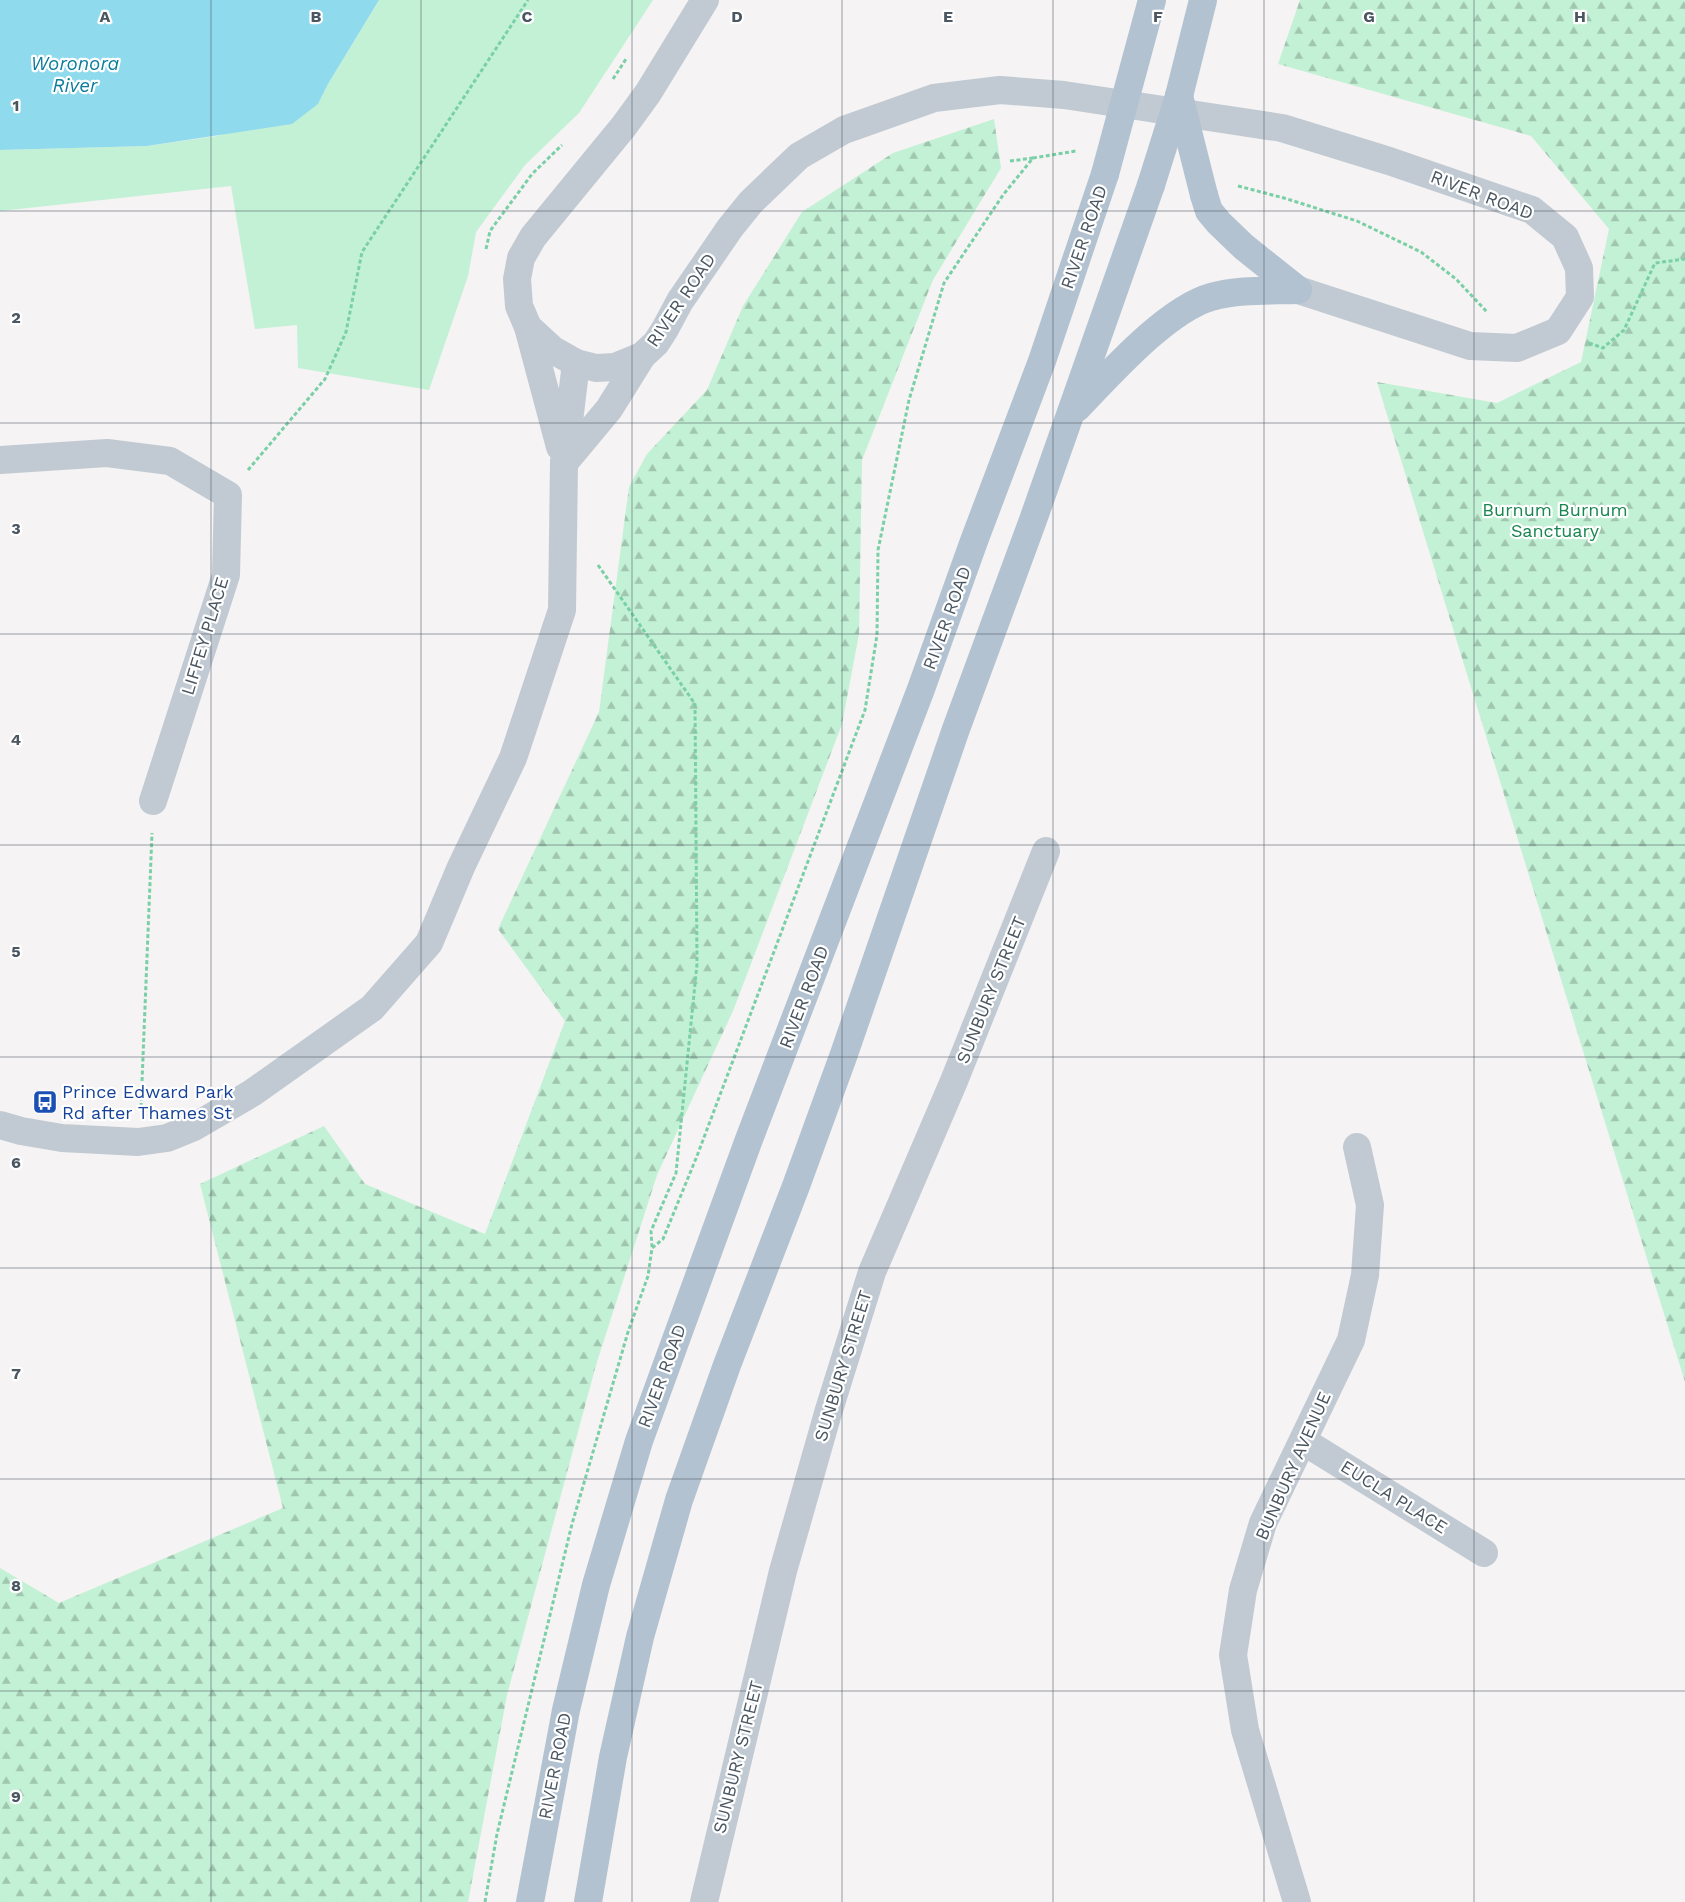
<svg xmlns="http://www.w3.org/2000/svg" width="1685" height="1902" viewBox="0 0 1685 1902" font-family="'Work Sans',sans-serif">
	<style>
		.forest { fill: url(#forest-firs) }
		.park { fill: #c3f1d5 }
		.water { fill: #90daee }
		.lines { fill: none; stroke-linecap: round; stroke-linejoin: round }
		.path { stroke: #7ad0a6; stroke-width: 3; stroke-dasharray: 4 2.5; stroke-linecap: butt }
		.minor { stroke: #c1cad2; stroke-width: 28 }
		.major { stroke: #b3c2d1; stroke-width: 28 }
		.major-bridge { stroke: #b3c2d1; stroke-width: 28 }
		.grid { fill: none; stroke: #4a5661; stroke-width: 1; stroke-opacity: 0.55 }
		.labels { text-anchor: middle; stroke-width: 4.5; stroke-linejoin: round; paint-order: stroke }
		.street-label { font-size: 18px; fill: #4a5661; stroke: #fff }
		.park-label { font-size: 18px; fill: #17864f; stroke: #fff }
		.transit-label { font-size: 18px; fill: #164399; stroke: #fff; text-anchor: start }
		.water-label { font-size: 19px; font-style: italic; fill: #0c7c9b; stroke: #fff }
		.grid-label { font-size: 16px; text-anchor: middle; font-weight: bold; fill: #4a5661; stroke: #fff; stroke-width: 4.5; stroke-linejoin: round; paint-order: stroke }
	</style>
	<defs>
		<pattern id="forest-firs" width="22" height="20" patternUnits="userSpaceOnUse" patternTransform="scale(1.25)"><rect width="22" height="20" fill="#c3f1d5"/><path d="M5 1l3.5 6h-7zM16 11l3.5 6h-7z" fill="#a0c6b0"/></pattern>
	</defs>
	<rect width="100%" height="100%" fill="#f5f3f3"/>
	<g class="forest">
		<polygon points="1300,0 1685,0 1685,1382 1377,382 1497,403 1581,362 1609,229 1531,136 1278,64"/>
		<polygon points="994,119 1001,168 933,280 862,460 859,634 842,724 733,1011 657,1175 596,1365 507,1695 468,1902 0,1902 0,1568 59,1603 283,1508 200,1184 324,1126 365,1184 485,1234 565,1021 498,929 599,712 629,487 647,454 707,390 743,306 802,212 893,153"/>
	</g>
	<polygon class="park" points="379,0 653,0 579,113 525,165 476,232 468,276 429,390 298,368 297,325 255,329 231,186 0,211 0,150 147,146 217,136 318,104 328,84"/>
	<polygon class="water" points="0,0 379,0 328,84 318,104 292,124 147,146 0,150"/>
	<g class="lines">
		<g class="path">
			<polyline points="613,79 626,59"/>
			<polyline points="1010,161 1033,158"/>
			<polyline points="1238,186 1284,198 1357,221 1421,252 1456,279 1488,313"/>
			<polyline points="486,249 490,231 532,174 562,145"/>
			<polyline points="1589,343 1603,348 1624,330 1655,263 1685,259"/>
			<polyline points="248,470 325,379 346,332 362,252 528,0"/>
			<polyline points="598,565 695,704 697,964 676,1173 651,1231 652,1247"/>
			<polyline points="141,1107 152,833"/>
			<polyline points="485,1902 497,1834 572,1524 628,1332 648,1276 652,1248 663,1239 697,1156 865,710 877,635 878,550 909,400 944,283 1003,195 1033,158 1076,151"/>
		</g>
		<g class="minor">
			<polyline points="705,0 648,93 624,126 533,237 521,258 517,279 519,306 528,327 553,350 576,363 596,368 615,367 642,356 656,343 665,329 680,301 730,228 751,202 799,156 844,130 934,98 1000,90 1064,95 1282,128 1389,161 1532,210 1565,237 1579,268 1580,297 1558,331 1517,348 1470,346 1298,290"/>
			<polyline points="528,327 560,447"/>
			<polyline points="0,460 107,453 170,461 228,495 226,575 153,801"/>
			<polyline points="564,463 609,409 642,356"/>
			<polyline points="0,1125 21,1131 62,1138 138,1142 167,1138 194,1127 252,1093 372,1008 429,943 461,867 513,758 562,610 564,463 576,363"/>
			<polyline points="1303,1441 1484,1553"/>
			<polyline points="704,1902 783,1571 828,1413 872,1272 954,1081 1046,851"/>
			<polyline points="1297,1902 1245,1730 1233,1655 1243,1590 1263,1523 1351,1340 1365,1275 1370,1205 1357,1147"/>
		</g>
		<g class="major">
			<polyline points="1179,96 1203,0"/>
			<polyline points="1204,195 1209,211 1219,223 1244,247 1298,290"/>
			<path d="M 1077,408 C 1109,375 1166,310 1211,297 C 1239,289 1269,291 1298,290"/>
			<polyline points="530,1902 566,1710 596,1585 639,1441 748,1142 921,689 974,541 1042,361 1105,174"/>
			<polyline points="588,1902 613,1757 640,1637 679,1500 727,1365 796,1186 844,1054 956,729 1033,520 1151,185"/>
		</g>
		<g class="major-bridge">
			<polyline points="1179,96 1204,195"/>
			<polyline points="1105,174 1152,0"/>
			<polyline points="1151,185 1179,96"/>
		</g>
	</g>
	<path class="grid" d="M 211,0 L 211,1902M 421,0 L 421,1902M 632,0 L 632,1902M 842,0 L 842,1902M 1053,0 L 1053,1902M 1264,0 L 1264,1902M 1474,0 L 1474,1902M 0,211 L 1685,211M 0,423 L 1685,423M 0,634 L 1685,634M 0,845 L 1685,845M 0,1057 L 1685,1057M 0,1268 L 1685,1268M 0,1479 L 1685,1479M 0,1691 L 1685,1691"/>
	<defs>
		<symbol id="bus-square" viewBox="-11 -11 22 22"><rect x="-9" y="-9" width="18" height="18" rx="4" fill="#1a4fb4" stroke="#fff"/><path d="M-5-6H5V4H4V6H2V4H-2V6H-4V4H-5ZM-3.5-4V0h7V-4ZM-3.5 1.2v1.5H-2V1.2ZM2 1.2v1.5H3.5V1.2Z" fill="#fff"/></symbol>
	</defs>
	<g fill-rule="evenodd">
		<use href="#bus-square" x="31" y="1088" width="28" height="28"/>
	</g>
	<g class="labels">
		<g class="street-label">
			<text transform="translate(1482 195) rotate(21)" y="6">RIVER ROAD</text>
			<text transform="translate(1084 237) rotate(-71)" y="6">RIVER ROAD</text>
			<text transform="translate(681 300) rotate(-56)" y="6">RIVER ROAD</text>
			<text transform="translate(947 618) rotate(-70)" y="6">RIVER ROAD</text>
			<text transform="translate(205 636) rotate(-73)" y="6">LIFFEY PLACE</text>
			<text transform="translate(991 990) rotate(-68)" y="6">SUNBURY STREET</text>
			<text transform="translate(804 997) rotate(-69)" y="6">RIVER ROAD</text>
			<text transform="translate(843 1366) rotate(-73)" y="6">SUNBURY STREET</text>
			<text transform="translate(662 1376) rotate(-70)" y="6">RIVER ROAD</text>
			<text transform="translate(1293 1466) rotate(-66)" y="6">BUNBURY AVENUE</text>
			<text transform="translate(1394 1497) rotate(32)" y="6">EUCLA PLACE</text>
			<text transform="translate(738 1757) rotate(-76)" y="6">SUNBURY STREET</text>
			<text transform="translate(555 1766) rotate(-79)" y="6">RIVER ROAD</text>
		</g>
		<g class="park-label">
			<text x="1555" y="516">Burnum Burnum<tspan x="1555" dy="21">Sanctuary</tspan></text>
		</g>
		<g class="transit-label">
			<text x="62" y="1098">Prince Edward Park<tspan x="62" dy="21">Rd after Thames St</tspan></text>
		</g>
		<g class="water-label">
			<text x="75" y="70">Woronora<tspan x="75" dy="22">River</tspan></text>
		</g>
	</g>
	<g class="grid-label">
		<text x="105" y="22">A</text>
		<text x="316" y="22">B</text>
		<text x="527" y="22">C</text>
		<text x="737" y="22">D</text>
		<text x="948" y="22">E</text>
		<text x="1158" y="22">F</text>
		<text x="1369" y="22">G</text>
		<text x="1580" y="22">H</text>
		<text x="16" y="111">1</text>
		<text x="16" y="323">2</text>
		<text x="16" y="534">3</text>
		<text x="16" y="745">4</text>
		<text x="16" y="957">5</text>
		<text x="16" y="1168">6</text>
		<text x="16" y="1379">7</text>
		<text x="16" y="1591">8</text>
		<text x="16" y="1802">9</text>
	</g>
</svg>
